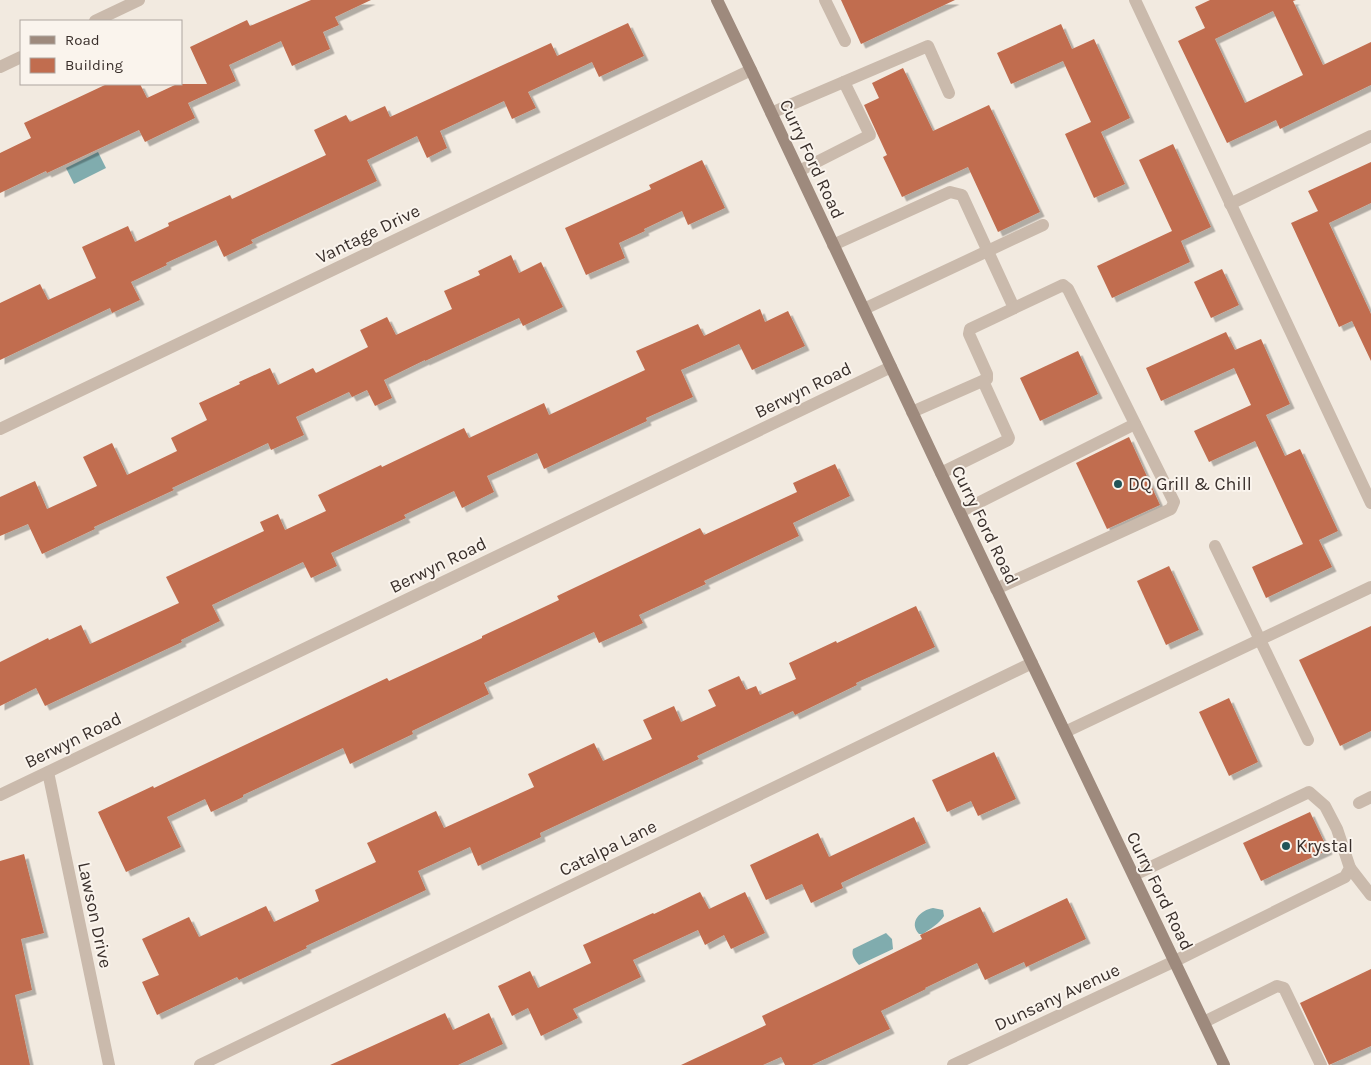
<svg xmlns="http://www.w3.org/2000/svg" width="1371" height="1065" viewBox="0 0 1371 1065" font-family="Karla,sans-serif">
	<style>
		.water { fill: #80acae }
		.building { fill: #c16d4f; fill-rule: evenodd; filter: url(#shadow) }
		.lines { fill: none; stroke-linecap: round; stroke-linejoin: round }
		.lane { stroke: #cabaac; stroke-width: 12 }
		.street { stroke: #cabaac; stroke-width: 12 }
		.secondary { stroke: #9e8a7d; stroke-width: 12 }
		.poi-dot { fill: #215459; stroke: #faf4ed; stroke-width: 2 }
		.labels { text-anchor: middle; stroke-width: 4; stroke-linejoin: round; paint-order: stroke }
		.street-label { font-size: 18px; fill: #392f2b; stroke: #faf4ed }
		.poi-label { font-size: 18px; fill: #392f2b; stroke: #faf4ed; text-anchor: start }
	</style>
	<defs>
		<filter id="shadow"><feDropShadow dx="4.5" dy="4.5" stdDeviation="0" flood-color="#0004"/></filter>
	</defs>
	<rect width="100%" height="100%" fill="#f2eae0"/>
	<g class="water">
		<polygon points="98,152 106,168 74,184 66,168"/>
		<path d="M 933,908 L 943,910 L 944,916 C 940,923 930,929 923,934 L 919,934 C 908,922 921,910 933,908 Z"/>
		<path d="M 886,933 L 892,939 L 893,949 L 859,965 C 855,960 851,956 853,949 Z"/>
	</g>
	<g class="building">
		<polygon points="311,0 371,0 335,17 339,25 323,32 330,49 292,66 281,41 229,65 236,81 188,103 195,118 145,142 139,130 47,173 46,171 0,193 0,153 31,138 24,123 107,84 140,84 147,98 177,84 207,84 190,47 247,20 250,26"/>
		<polygon points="841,0 955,0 861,44"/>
		<path d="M 1210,0 L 1296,0 L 1293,1 L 1323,65 L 1371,42 L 1371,85 L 1280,129 L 1276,120 L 1227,143 L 1178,41 L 1205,28 L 1195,7 ZM 1273,11 L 1303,75 L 1245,103 L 1215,39 Z"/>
		<polygon points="628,23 644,56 599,77 592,62 528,92 536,108 512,119 504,101 440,131 447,148 427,158 417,136 367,160 377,181 251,240 253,243 224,257 216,240 166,263 167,265 131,282 140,300 112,313 110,308 0,360 0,303 40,284 48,300 96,278 82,247 128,226 135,242 169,226 168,223 230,195 232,199 326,155 314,130 346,115 350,122 385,106 390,117 551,43 557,56"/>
		<polygon points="1061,24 1072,49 1094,39 1130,118 1101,132 1125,184 1094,198 1065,134 1091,122 1063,61 1011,84 997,53"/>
		<polygon points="903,68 933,131 989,105 1040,212 998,232 968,167 902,197 883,157 887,155 864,105 879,98 872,83"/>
		<polygon points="1173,144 1211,227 1181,241 1190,262 1112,298 1097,266 1172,231 1139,160"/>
		<polygon points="702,160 725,208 688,225 682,211 644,229 645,231 619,243 625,258 586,275 565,228 651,189 649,185"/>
		<polygon points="1371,162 1371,203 1329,223 1371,314 1371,361 1352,321 1339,327 1291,223 1318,211 1308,191"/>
		<polygon points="511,255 519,273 541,262 563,307 523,326 519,318 425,361 425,360 384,380 392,398 375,406 367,390 352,397 349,392 296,417 304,435 271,450 268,443 172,488 174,490 94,527 95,529 42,554 28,524 0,536 0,497 35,481 47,509 97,486 83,457 112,443 127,475 177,451 171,438 207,420 199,403 240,384 239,382 270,368 278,385 313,368 316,373 368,347 360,330 387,317 396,335 452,309 444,291 480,275 478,271"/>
		<polygon points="1222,269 1239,305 1211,318 1194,282"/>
		<polygon points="760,309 765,322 788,311 805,346 752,370 739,344 681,370 693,397 646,418 647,421 544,469 537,453 487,476 494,492 462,508 454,491 404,515 406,518 331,553 337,566 311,578 303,562 252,586 212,605 220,621 181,640 182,642 45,706 36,688 0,706 0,662 48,638 49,640 81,625 90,644 179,603 166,577 264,531 260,522 278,514 285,530 326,511 318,495 381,465 382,467 464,428 469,438 544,403 549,415 645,370 636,351 698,324 704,336"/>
		<polygon points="1226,332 1235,350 1261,339 1290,404 1266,415 1285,456 1300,449 1338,531 1319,540 1332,567 1266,598 1252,567 1303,544 1255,441 1209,462 1194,431 1251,405 1234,368 1161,401 1146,368"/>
		<polygon points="1078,351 1098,394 1040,421 1020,378"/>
		<polygon points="1129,437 1160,505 1107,529 1076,463"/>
		<polygon points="835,464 850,496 793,523 799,536 704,581 706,584 639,615 643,623 599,643 594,632 484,683 489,694 412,731 413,734 350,764 343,748 243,795 243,797 211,812 205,799 167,817 181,847 126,872 98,812 153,786 154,788 387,678 389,681 482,638 482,636 559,600 557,596 700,528 704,535 797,492 793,483"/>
		<polygon points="1169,566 1199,630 1166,645 1137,581"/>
		<polygon points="916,606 935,647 856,683 857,685 795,715 793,711 697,756 699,759 540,833 541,837 478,866 470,847 418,871 426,890 306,946 307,948 239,980 237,977 157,1015 142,982 159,975 142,939 189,917 199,937 266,906 274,922 319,901 315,890 376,862 367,843 436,811 444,828 534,787 528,774 594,743 603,761 652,739 643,720 674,706 681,722 716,706 708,690 739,676 746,690 756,686 760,695 796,679 789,663 836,641 837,643"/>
		<polygon points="1371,626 1371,731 1340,746 1299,660"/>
		<polygon points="1229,698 1258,762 1229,776 1199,712"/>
		<polygon points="994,752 1016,799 978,816 971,801 947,812 932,780"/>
		<polygon points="1310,812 1328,850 1261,881 1243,843"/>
		<polygon points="914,817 926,843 841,883 843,888 811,903 802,884 766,900 750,865 818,833 829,857"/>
		<polygon points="24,854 44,933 21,939 32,990 15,995 30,1065 0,1065 0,861"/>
		<polygon points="700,892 709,909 745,892 765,933 731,949 724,935 705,945 698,930 633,960 641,977 573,1009 578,1018 541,1036 528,1008 512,1016 498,986 530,971 538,988 591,963 583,945 653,913 654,914"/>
		<polygon points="1067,898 1086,939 1026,967 1024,962 985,980 977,963 925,988 926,989 881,1011 890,1029 812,1065 785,1065 781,1057 763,1065 681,1065 766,1025 762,1016 838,980 922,939 920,935 980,907 993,933"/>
		<polygon points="1371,969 1371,1046 1329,1065 1300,1003"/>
		<polygon points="445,1013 453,1030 489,1013 503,1044 458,1065 330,1065"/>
	</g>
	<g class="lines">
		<g class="lane">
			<polyline points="825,0 845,41"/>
			<polyline points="1135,0 1371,503"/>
			<polyline points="771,113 928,46 949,93"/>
			<polyline points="799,171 870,135 844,82"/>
			<polyline points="1230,204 1371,136"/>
			<polyline points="833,245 950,192 962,195 1014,308"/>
			<polyline points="864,309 1043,225"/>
			<polyline points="912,412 987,379 987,374 969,334 970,329 1063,285 1068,289 1174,502 1171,509 996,589"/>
			<polyline points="941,473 1008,440 1009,438 983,381"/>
			<polyline points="960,512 1135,424"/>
			<polyline points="1215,546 1308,740"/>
			<polyline points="1065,732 1371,587"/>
			<polyline points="1359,803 1371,797"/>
			<polyline points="1350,868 1371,895"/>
			<polyline points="1134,875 1309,792 1325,806 1337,829 1350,868 1345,877 1175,961"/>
			<polyline points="1204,1022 1277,986 1284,988 1321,1065"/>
		</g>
		<g class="street">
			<polyline points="95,21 139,0"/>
			<polyline points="0,67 21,57"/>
			<polyline points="0,429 751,70"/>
			<polyline points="48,772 109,1065"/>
			<polyline points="0,795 891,367"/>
			<polyline points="200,1065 1032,663"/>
			<polyline points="953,1065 1175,961"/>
		</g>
		<polyline class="secondary" points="717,0 751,70 941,473 1224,1065"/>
	</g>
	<g class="poi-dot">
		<circle cx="1118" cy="484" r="5"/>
		<circle cx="1286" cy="846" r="5"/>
	</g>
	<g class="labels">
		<g class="street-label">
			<text transform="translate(812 159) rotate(65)" y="6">Curry Ford Road</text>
			<text transform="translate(368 234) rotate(-26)" y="6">Vantage Drive</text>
			<text transform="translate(803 390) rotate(-26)" y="6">Berwyn Road</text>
			<text transform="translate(985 525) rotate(64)" y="6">Curry Ford Road</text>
			<text transform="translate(438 565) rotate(-26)" y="6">Berwyn Road</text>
			<text transform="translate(73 740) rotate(-26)" y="6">Berwyn Road</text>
			<text transform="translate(608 848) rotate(-26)" y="6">Catalpa Lane</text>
			<text transform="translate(1160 891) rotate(64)" y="6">Curry Ford Road</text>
			<text transform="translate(95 915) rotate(78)" y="6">Lawson Drive</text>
			<text transform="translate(1057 997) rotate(-25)" y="6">Dunsany Avenue</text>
		</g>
		<g class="poi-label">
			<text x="1128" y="490">DQ Grill &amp; Chill</text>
			<text x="1296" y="852">Krystal</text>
		</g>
	</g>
	<rect x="20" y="20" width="162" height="65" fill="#faf4ed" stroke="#ada59f"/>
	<rect x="30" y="36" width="25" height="8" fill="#9e8a7d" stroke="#ada59f"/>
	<text x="65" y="45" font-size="15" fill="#392f2b">Road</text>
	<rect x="30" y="58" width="25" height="15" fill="#c16d4f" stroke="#ada59f"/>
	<text x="65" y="70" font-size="15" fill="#392f2b">Building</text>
</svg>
